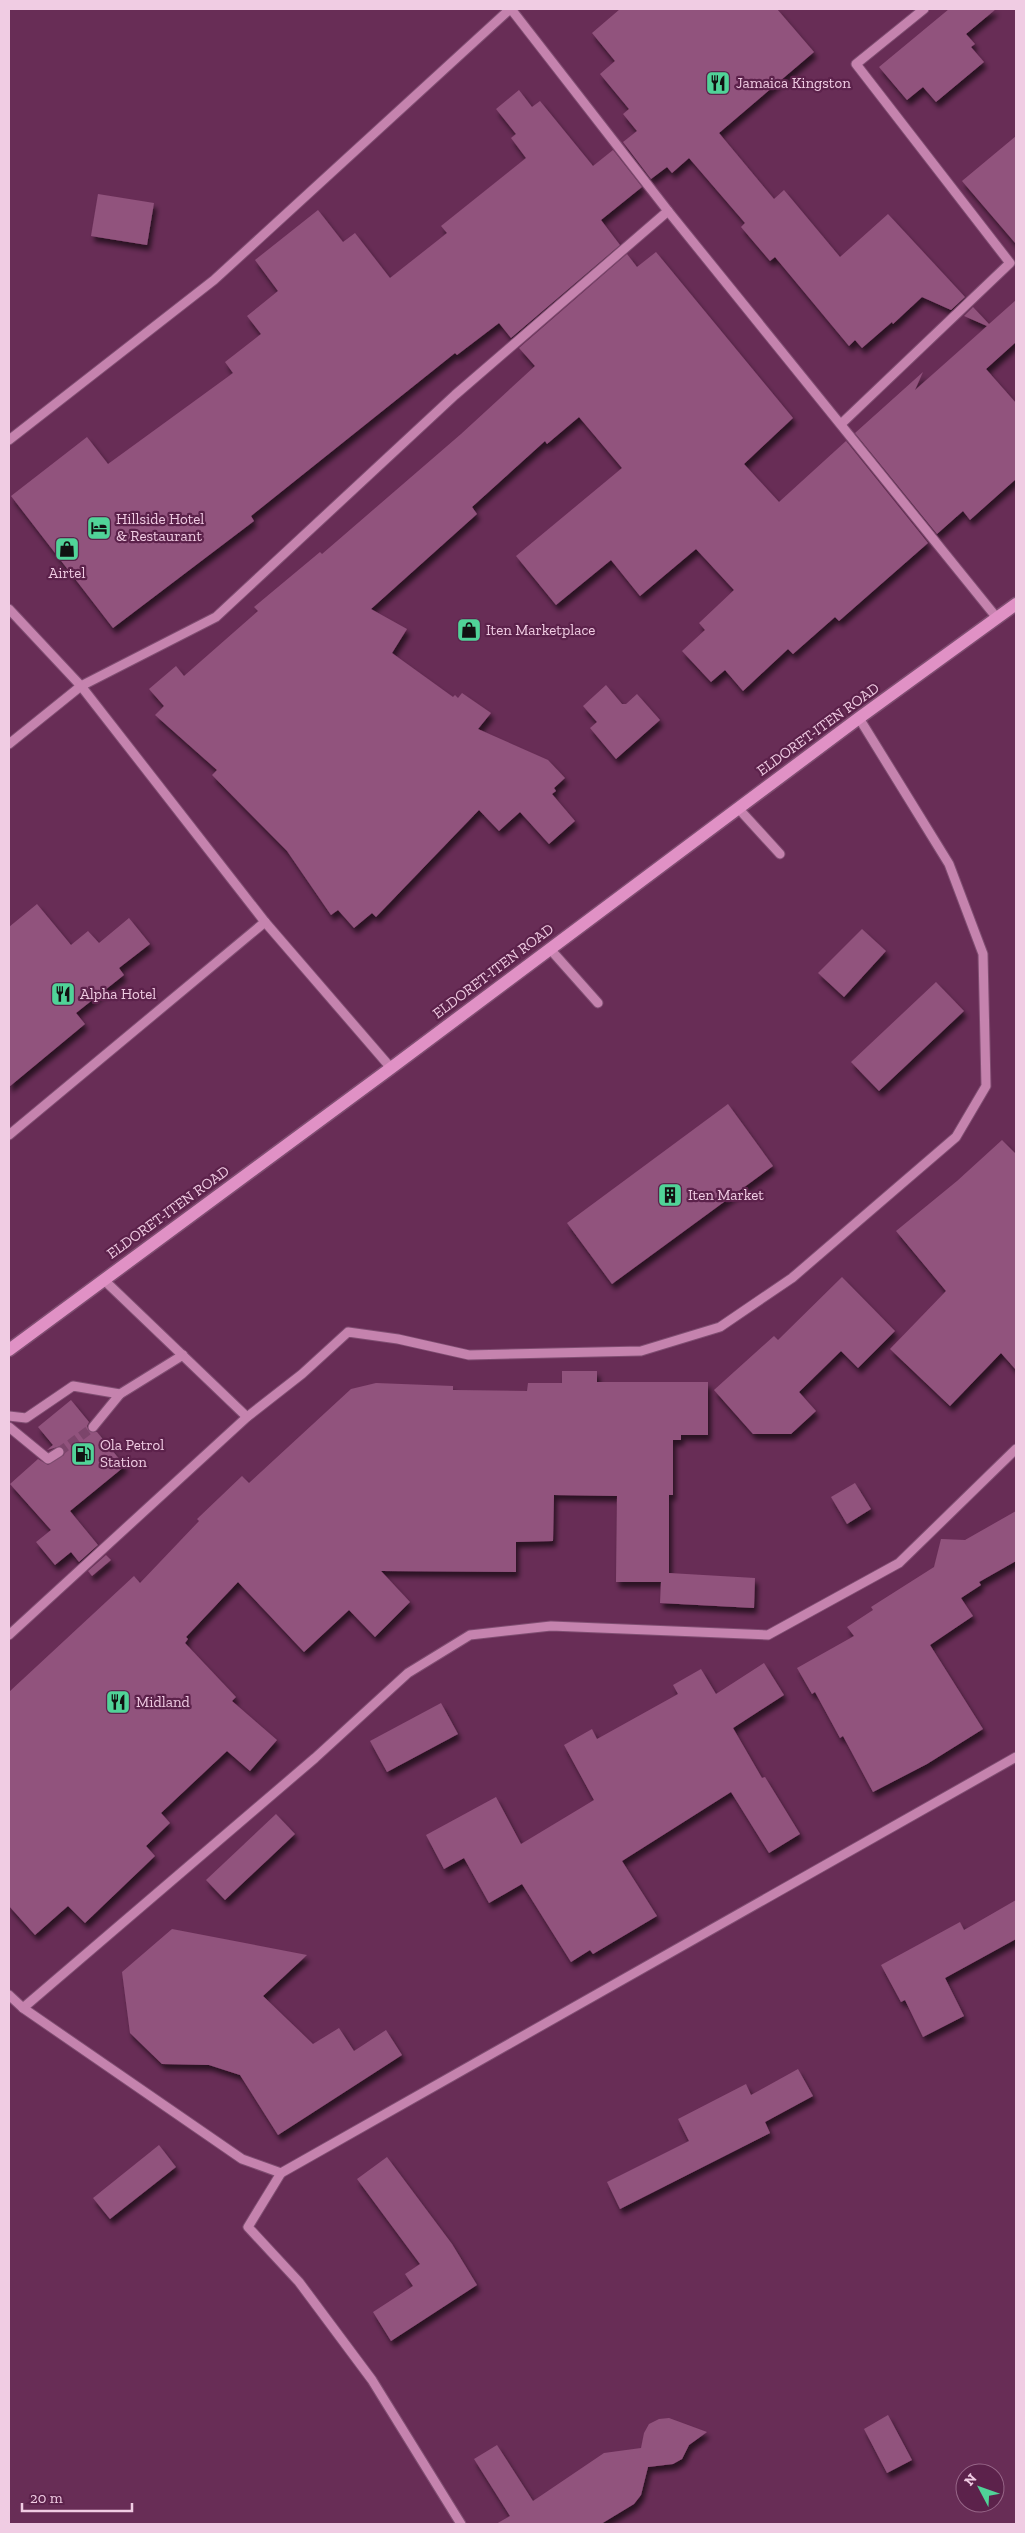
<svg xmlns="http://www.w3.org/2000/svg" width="1025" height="2533" viewBox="0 0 1025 2533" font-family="'Zilla Slab',serif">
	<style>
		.building { fill: #91537d; filter: url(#shadow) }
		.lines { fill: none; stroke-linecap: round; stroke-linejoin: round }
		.minor-tunnel { stroke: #7c456b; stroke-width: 9; stroke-dasharray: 9 4.5; stroke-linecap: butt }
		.minor-casing { stroke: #7f4d71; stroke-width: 11 }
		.major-casing { stroke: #7f4d71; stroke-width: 15 }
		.minor { stroke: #c583ae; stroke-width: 9 }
		.major { stroke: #e091c5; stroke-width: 12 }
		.labels { text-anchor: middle; stroke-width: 4.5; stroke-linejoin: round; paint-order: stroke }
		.poi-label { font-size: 15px; fill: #f0cce3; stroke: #5c224b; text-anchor: start }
		.street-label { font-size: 15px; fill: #f0cce3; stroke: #5c224b }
	</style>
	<defs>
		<filter id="shadow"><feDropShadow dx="3" dy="5.5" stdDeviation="2.5" flood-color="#0009"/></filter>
	</defs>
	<rect width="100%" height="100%" fill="#682d56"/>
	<g class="building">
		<polygon points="620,9 777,9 814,52 719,133 774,199 784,190 840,257 888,214 965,297 951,310 922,297 893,324 892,322 862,348 855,340 849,346 775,257 770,261 741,227 745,223 689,158 672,173 667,167 651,179 623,142 637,131 623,114 629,109 600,74 615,61 592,33"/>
		<polygon points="949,9 996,9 966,34 975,44 971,47 984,62 936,102 923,87 907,100 879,67"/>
		<polygon points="519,90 532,107 540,101 593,166 613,150 642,187 601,220 620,245 511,338 499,323 457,355 455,353 251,516 254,521 113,628 11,496 87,437 108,464 233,373 225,362 261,334 247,316 278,291 255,260 318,210 343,242 355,233 390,278 447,233 441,226 526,158 511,138 516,134 496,109"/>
		<polygon points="1016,136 1016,244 962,181"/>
		<polygon points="98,194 154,203 147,245 91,236"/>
		<polygon points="656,252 793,418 744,464 779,502 846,441 928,543 839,621 835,617 793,654 788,649 743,691 725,670 711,682 682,651 705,630 699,623 734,590 696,549 640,596 611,560 556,605 516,556 622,468 579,417 547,444 545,441 472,507 477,514 371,609 407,629 392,653 453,697 455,695 458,698 462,693 491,713 478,729 548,760 565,778 554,788 556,791 552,794 575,821 549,844 520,812 499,831 479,810 376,917 372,913 354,928 338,910 331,915 287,851 212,775 217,770 155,715 164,706 149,689 176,666 184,676 258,611 254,607 320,552 322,554 461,434 535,366 519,348 627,254 637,267"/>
		<polygon points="1016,300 1016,342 986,369 1016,403 1016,479 970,520 963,511 937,534 855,433 923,372 915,390 987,326 964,316 973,307 989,324"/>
		<polygon points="606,685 622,704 626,704 637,694 660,720 616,759 590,728 597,722 583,706"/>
		<polygon points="37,904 71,945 88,931 99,943 129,918 150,944 119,968 124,975 76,1013 85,1024 9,1087 9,927"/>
		<polygon points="862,929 886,951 844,997 818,973"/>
		<polygon points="936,982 964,1011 879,1091 851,1062"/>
		<polygon points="728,1104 773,1166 612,1284 567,1223"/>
		<polygon points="1002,1140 1016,1154 1016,1370 1001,1353 950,1406 890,1349 946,1291 896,1231 957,1181"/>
		<polygon points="842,1277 895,1331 858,1368 841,1351 799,1392 816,1411 791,1434 753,1434 714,1390 774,1336 778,1340"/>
		<polygon points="562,1371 597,1371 597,1382 708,1382 708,1435 681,1435 681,1440 673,1440 673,1495 669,1495 669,1573 755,1578 754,1608 660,1603 661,1582 616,1582 617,1496 554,1495 553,1541 516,1542 516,1572 381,1571 410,1602 375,1637 349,1610 304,1652 238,1582 186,1637 188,1639 185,1643 236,1697 232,1701 277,1740 250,1771 227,1751 161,1813 170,1823 146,1846 155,1856 85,1923 68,1906 35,1935 9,1906 9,1692 134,1576 140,1583 199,1521 197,1519 242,1476 249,1483 351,1389 376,1383 453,1386 453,1390 527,1391 528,1383 562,1383"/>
		<polygon points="71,1400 89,1422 87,1426 89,1431 97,1432 125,1466 70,1511 98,1545 79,1562 71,1552 55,1565 36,1542 51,1530 10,1484 38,1459 48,1465 64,1455 65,1451 61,1446 47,1450 53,1445 38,1427"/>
		<polygon points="855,1483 871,1509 847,1524 831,1497"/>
		<polygon points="1016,1511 1016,1561 979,1582 981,1585 961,1598 973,1616 930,1645 983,1729 927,1764 873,1792 843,1736 840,1738 815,1692 812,1694 797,1668 854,1636 847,1627 873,1610 871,1607 934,1567 941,1539 965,1540"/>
		<polygon points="106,1555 111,1560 92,1576 88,1571"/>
		<polygon points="764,1663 784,1695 733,1728 762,1778 765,1777 800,1834 769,1853 731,1792 622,1861 657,1916 593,1954 590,1950 571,1962 522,1884 489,1903 464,1858 444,1869 426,1835 496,1797 521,1844 594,1800 564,1745 592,1729 597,1739 678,1694 673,1685 701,1669 716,1694"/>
		<polygon points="441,1703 458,1734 387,1772 370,1741"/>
		<polygon points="276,1814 295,1834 225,1900 206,1880"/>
		<polygon points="1016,1900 1016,1939 945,1978 964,2016 923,2037 905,2000 901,2002 881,1965 960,1922 964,1930"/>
		<polygon points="172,1929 307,1955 263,1996 313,2044 339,2028 354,2051 386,2030 402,2055 278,2135 240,2075 209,2065 162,2064 130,2033 122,1972"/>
		<polygon points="798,2069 813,2096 765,2122 770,2133 620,2209 607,2182 689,2141 678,2119 746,2084 751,2095"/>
		<polygon points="159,2145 176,2167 110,2219 93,2198"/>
		<polygon points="387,2157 452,2244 477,2285 391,2341 373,2312 413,2286 405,2274 420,2264 357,2179"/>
		<polygon points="888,2415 912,2460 887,2473 864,2429"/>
		<polygon points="669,2418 707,2432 689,2445 682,2459 673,2464 648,2467 641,2495 634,2504 601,2524 496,2524 510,2516 474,2459 497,2445 533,2501 604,2453 641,2448 644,2433 649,2424 659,2419"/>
	</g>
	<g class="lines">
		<polyline class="minor-tunnel" points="59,1452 93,1427"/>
		<defs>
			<g id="minor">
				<polyline points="511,9 668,211"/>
				<polyline points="841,424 1010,263 856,64 924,9"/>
				<polyline points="9,440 214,280 510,9"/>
				<polyline points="9,609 81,686 265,922 391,1068"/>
				<polyline points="9,744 81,686 216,617 455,395 668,211 997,618"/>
				<polyline points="738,808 780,854"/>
				<polyline points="550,949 598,1003"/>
				<polyline points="9,1135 265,922"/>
				<polyline points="104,1280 247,1417"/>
				<polyline points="9,1416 26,1418 73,1386 120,1394 183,1355"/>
				<polyline points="9,1427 48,1459 59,1452"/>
				<polyline points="93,1427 120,1394"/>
				<polyline points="9,1635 247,1417 302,1374 348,1332 398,1339 469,1355 641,1351 720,1327 792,1278 956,1137 986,1086 983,954 949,864 859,718"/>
				<polyline points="9,1995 23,2008 242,2159 281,2173 1016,1757"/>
				<polyline points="23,2008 315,1758 408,1673 470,1635 551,1626 768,1635 899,1563 1016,1449"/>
				<polyline points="281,2173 248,2227 299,2282 372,2380 461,2524"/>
			</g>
			<polyline id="major" points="9,1350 391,1068 859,718 1016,604"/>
		</defs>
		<use href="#minor" class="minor-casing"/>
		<use href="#major" class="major-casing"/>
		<use href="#minor" class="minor"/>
		<use href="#major" class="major"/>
	</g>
	<defs>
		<symbol id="restaurant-square" viewBox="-11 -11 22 22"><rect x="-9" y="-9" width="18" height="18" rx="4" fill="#50d398" stroke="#5c224b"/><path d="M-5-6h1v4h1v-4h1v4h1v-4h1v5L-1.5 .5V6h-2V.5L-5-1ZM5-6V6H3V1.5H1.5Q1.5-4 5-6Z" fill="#111"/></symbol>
		<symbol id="hotel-square" viewBox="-11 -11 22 22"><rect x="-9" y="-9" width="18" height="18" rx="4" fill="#50d398" stroke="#5c224b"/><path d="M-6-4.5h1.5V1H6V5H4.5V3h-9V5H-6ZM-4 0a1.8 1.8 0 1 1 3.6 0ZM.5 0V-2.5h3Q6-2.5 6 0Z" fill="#111"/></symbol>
		<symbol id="shop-square" viewBox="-11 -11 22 22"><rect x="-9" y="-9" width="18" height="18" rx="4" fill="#50d398" stroke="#5c224b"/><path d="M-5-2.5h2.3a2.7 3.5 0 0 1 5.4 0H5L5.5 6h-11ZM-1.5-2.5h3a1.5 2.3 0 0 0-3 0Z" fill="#111"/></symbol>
		<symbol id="building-square" viewBox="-11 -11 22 22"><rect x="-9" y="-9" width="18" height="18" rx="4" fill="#50d398" stroke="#5c224b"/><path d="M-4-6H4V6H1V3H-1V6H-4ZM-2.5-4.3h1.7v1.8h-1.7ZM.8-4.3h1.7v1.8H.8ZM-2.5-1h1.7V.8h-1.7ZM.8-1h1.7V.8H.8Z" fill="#111"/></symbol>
		<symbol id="fuel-square" viewBox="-11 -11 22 22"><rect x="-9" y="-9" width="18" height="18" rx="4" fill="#50d398" stroke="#5c224b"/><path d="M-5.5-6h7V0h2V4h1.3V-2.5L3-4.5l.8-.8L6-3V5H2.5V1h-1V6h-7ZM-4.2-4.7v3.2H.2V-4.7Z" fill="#111"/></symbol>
	</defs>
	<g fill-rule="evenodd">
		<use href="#restaurant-square" x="704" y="69" width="28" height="28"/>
		<use href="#hotel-square" x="85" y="514" width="28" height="28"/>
		<use href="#shop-square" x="53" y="535" width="28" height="28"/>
		<use href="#shop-square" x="455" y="616" width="28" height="28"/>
		<use href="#restaurant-square" x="49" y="980" width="28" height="28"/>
		<use href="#building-square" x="656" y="1181" width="28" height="28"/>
		<use href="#fuel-square" x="69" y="1440" width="28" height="28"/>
		<use href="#restaurant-square" x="104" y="1688" width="28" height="28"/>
	</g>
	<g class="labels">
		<g class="poi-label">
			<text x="736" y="88">Jamaica Kingston</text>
			<text x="116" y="524">Hillside Hotel<tspan x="116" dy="17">&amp; Restaurant</tspan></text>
			<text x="67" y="578" text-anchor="middle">Airtel</text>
			<text x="486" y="635">Iten Marketplace</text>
			<text x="80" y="999">Alpha Hotel</text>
			<text x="688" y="1200">Iten Market</text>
			<text x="100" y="1450">Ola Petrol<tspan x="100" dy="17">Station</tspan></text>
			<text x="136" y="1707">Midland</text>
		</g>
		<g class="street-label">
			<text transform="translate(818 729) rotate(-36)" y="5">ELDORET-ITEN ROAD</text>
			<text transform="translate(493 971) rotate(-37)" y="5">ELDORET-ITEN ROAD</text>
			<text transform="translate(168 1212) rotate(-36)" y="5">ELDORET-ITEN ROAD</text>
		</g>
	</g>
	<rect width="1025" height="2533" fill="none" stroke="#f0cce3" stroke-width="20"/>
	<g transform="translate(980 2488) rotate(311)"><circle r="24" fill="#5c224b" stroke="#976688"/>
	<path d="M0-4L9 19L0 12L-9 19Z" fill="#50d398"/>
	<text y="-8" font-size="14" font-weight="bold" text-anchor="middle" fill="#f0cce3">N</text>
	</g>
	<path d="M22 2503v8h110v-8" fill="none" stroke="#f0cce3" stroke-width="2.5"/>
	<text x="30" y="2503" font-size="15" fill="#f0cce3" stroke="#5c224b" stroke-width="4" paint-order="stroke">20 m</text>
</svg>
